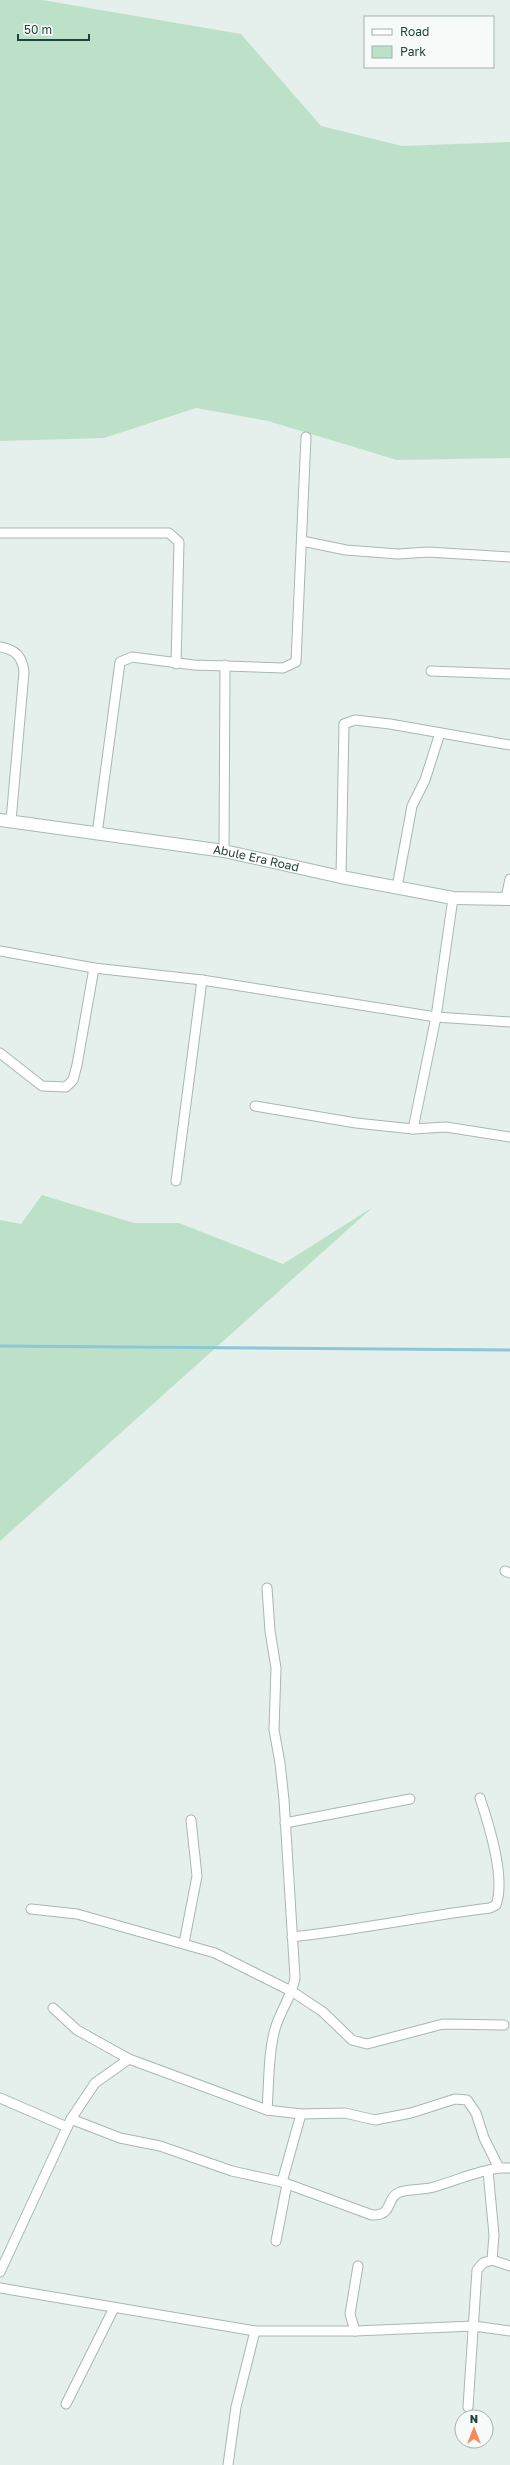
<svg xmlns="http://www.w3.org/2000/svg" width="510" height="2465" viewBox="0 0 510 2465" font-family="'Golos Text',sans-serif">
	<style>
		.green { fill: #bde1c8 }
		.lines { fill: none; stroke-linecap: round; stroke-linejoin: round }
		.stream { stroke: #8bc7d6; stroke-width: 3 }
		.street-casing { stroke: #a7b8b3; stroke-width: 11 }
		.secondary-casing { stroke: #a3bbb4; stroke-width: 14 }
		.street { stroke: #fff; stroke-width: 9 }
		.secondary { stroke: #fff; stroke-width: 12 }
		.labels { text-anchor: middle; stroke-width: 4; stroke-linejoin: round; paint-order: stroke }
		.street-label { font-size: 12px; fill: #23423b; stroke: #f6fbf9 }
	</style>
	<rect width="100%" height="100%" fill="#e5efeb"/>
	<g class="green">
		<polygon points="0,0 42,0 241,34 321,126 402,146 510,142 510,458 397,460 268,421 196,408 104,438 0,441"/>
		<polygon points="42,1195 134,1223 179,1223 283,1264 373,1207 0,1541 0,1220 21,1224"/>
	</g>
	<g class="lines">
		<polyline class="stream" points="0,1346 510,1350"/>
		<defs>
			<g id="street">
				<polyline points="0,533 169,533 179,542 176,664"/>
				<polyline points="302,541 346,550 398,554 428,552 510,557"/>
				<path d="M 0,647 C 16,650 22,656 24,672 L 11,821"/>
				<polyline points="431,671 510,674"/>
				<polyline points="97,834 120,662 132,657 194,665 283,668 296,662 306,437"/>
				<polyline points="224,851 225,665"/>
				<polyline points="341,877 344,724 355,720 390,724 510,745"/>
				<polyline points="397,887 412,806 425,780 440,733"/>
				<polyline points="506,898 510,879"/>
				<polyline points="0,951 94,968 202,980 436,1017 510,1022"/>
				<polyline points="0,1053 42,1086 66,1087 73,1080 77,1065 94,968"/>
				<polyline points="255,1106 356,1123 413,1129 446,1127 510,1137"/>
				<polyline points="413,1129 436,1017 453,898"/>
				<polyline points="176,1181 202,980"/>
				<polyline points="505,1571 510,1573"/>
				<polyline points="285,1823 410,1799"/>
				<polyline points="31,1909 77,1914 215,1953 293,1992 323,2012 352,2040 367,2044 443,2024 504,2025"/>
				<path d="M 292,1937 C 358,1930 423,1916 490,1908 L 496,1905 C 506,1878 489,1825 480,1798"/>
				<polyline points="184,1943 197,1876 191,1820"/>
				<polyline points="53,2008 77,2030 129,2059 267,2110 301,2114 345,2113 375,2120 411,2113 455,2099 467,2100 476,2113 484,2138 499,2168 510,2168"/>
				<polyline points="0,2098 67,2127"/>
				<path d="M 267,2110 C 269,2084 268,2054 275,2029 C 280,2011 292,1996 295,1978 L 284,1800 L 280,1763 L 274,1730 L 276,1668 L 270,1631 L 267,1588"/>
				<path d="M 71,2119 L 120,2138 L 160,2146 L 232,2171 L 282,2182 L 372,2215 C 394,2216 385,2198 400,2192 C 410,2189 423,2190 434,2187 C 455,2181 477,2171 499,2168"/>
				<polyline points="282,2182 301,2114"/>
				<polyline points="276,2241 287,2184"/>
				<polyline points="492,2260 510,2266"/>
				<polyline points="0,2272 71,2119 95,2083 129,2059"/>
				<polyline points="0,2288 255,2331 355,2331 474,2326 510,2331"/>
				<polyline points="355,2331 350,2314 358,2266"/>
				<polyline points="66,2404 114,2308"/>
				<polyline points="468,2407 477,2270 483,2263 492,2260 494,2235 488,2171"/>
				<polyline points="228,2465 236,2407 255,2331"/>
			</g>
			<g id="secondary">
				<path id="s1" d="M 0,820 L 224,851 L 341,877 L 453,898 L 510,899"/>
			</g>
		</defs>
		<use href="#street" class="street-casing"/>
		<use href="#secondary" class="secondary-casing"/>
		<use href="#street" class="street"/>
		<use href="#secondary" class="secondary"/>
	</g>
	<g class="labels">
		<g class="street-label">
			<text dy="4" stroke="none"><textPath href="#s1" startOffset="259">Abule Era Road</textPath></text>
		</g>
	</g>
	<rect x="364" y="16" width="130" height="52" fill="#f6fbf9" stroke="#a2b1ad"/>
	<rect x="372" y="29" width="20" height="6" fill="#ffffff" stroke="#a2b1ad"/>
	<text x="400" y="36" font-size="12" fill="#23423b">Road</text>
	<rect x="372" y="46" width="20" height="12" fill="#bde1c8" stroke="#a2b1ad"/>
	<text x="400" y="56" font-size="12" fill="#23423b">Park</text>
	<g transform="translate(474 2429)"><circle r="19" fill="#f6fbf9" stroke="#a2b1ad"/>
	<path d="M0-3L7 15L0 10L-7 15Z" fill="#f98759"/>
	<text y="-6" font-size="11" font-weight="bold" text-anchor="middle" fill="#23423b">N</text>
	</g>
	<path d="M18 34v6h71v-6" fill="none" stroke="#23423b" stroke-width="2"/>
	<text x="24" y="34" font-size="12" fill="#23423b" stroke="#f6fbf9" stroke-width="3" paint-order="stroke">50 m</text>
</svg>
